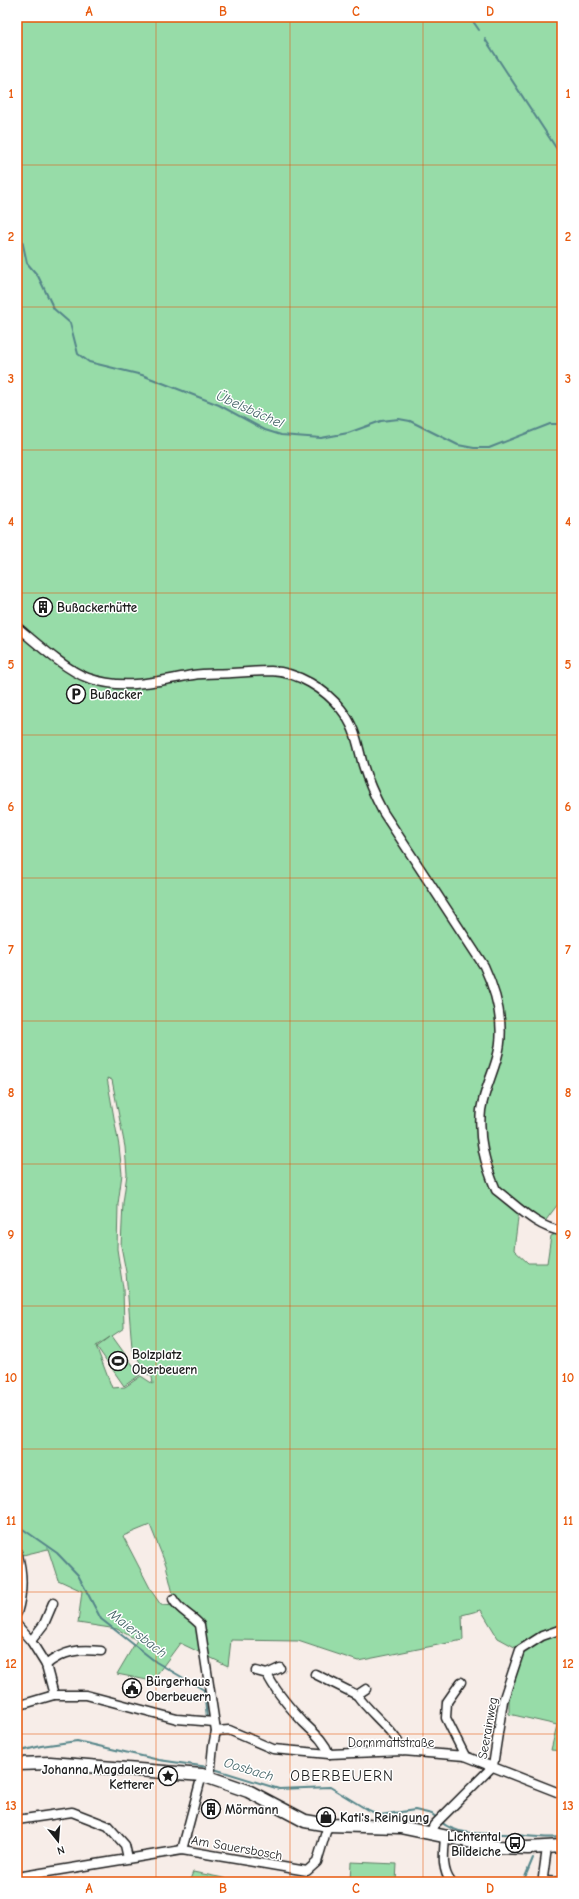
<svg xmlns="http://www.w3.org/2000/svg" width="579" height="1899" viewBox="0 0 579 1899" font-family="'Comic Neue',sans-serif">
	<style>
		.green { fill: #97dca8; stroke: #5a7c62; fill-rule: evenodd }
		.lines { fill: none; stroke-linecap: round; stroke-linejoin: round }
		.stream { stroke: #548589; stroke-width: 2 }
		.street-casing { stroke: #1c1c1c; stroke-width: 11 }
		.secondary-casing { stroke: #1c1c1c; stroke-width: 15 }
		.street { stroke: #fff; stroke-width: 8 }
		.secondary { stroke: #fff; stroke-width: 12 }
		.grid { fill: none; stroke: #e8590c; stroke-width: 1; stroke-opacity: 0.55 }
		.labels { text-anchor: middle; stroke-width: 3; stroke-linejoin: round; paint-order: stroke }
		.poi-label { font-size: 13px; font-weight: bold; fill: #1c1c1c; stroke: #fff; text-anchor: start }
		.street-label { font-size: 13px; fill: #1c1c1c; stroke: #fff }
		.water-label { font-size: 14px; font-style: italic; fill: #426265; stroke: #fff }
		.quarter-label { font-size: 15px; letter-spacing: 1px; fill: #1c1c1c; stroke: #fff }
		.neatline { fill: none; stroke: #e8590c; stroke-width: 1.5 }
		.grid-label { font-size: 13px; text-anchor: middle; font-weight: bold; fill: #e8590c }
	</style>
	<rect width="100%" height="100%" fill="#f7ede8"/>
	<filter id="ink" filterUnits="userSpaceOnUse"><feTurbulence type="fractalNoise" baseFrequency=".025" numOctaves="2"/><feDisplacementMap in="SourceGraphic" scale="8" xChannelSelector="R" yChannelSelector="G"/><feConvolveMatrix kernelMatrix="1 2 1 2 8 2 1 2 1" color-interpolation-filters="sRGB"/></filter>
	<g filter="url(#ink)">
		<g class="green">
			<path d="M 17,17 L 562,17 L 562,1205 L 558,1204 L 543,1224 L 519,1210 L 514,1250 L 528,1263 L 547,1263 L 551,1236 L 562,1231 L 562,1751 L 551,1750 L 557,1725 L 509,1714 L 509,1683 L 520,1650 L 498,1638 L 481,1610 L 462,1615 L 463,1640 L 358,1661 L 298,1641 L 231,1640 L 228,1666 L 180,1643 L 152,1681 L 117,1674 L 137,1640 L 117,1629 L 78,1623 L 82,1591 L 58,1580 L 48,1549 L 23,1555 L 17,1548 ZM 107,1078 L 112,1080 L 125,1147 L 127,1174 L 123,1203 L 121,1246 L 126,1272 L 132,1348 L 146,1373 L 152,1377 L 153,1384 L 141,1376 L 125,1387 L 112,1388 L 96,1346 L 110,1337 L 97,1347 L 124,1386 L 140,1375 L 112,1336 L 124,1328 L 123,1288 L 117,1249 L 118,1204 L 122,1174 L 119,1146 ZM 150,1525 L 166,1565 L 176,1606 L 161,1605 L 152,1592 L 123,1536 Z"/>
			<polygon points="351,1862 397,1864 396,1882 350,1882"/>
			<polygon points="193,1872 244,1882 189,1882"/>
		</g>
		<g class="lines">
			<g class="stream">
				<polyline points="470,17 479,30"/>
				<polyline points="485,39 562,157"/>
				<polyline points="17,217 27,263 38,276 54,309 70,323 78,354 89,362 142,375 219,405 265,430 281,435 321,438 348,433 381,421 399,419 410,421 458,445 474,448 489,448 550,424 562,424"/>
				<polyline points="562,374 562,381"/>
				<polyline points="17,1525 57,1553 78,1575 101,1619 156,1662 204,1690 207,1719"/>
				<polyline points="17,1752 41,1746 77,1741 159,1760 208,1767"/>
				<polyline points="214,1769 279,1789 330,1787 366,1809 380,1815 415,1810 432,1814 438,1819"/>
				<path d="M 441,1822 C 458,1836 483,1833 503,1834 C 523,1835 542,1839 562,1837"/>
				<polyline points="523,1882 533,1858"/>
			</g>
			<defs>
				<g id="street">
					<path d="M 17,627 C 35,642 67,671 88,678 C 125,691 156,681 193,675 C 206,673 219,674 232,673 C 245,672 258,671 271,671 C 298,672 325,689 341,709 C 356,728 357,743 363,765 C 368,782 375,797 383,812 L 484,966 C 497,994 506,1027 497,1058 C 492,1076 484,1091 481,1110 C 478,1139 485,1164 496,1190 C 516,1205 537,1228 562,1231"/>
					<path d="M 17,1552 C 23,1572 23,1593 17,1613"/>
					<path d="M 173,1599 C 179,1611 192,1615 200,1625 L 216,1731 L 213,1746 L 210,1777"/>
					<polyline points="17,1625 31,1641 46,1665 54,1695"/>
					<polyline points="31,1641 44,1624 53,1603"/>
					<path d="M 46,1665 C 64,1650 79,1649 101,1651"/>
					<polyline points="256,1671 267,1674 280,1668"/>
					<path d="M 267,1674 C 275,1691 290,1708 303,1722 C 313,1732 324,1740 329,1754"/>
					<polyline points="315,1674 357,1695 366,1689"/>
					<polyline points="461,1682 447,1702 446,1718 465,1756"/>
					<path d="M 357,1695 C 370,1714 395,1731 403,1751"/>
					<polyline points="17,1706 54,1695 86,1695 177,1719 214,1722"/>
					<polyline points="216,1731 229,1730 273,1749 329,1754 403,1751 465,1756 562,1794"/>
					<polyline points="17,1820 72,1812 108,1826 125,1845 128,1858"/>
					<polyline points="430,1833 434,1825 493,1766 503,1701 520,1650 542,1636 562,1629"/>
					<path d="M 445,1837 C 444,1852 441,1869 451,1882"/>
					<polyline points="547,1848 543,1877 544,1881 562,1882"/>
					<polyline points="182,1850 202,1775"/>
					<polyline points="17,1877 182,1850 307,1871 317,1862 328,1825"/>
				</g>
				<polyline id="secondary" points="17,1764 50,1763 202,1775 248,1791 305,1821 328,1825 400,1827 496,1847 528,1848 562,1846"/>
			</defs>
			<use href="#street" class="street-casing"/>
			<use href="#secondary" class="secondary-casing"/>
			<use href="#street" class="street"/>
			<use href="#secondary" class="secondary"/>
		</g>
	</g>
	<path class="grid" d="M 156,17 L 156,1882M 290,17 L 290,1882M 423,17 L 423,1882M 17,165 L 562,165M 17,307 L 562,307M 17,450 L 562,450M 17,593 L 562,593M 17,735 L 562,735M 17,878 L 562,878M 17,1021 L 562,1021M 17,1164 L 562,1164M 17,1306 L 562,1306M 17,1449 L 562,1449M 17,1592 L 562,1592M 17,1734 L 562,1734"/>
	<defs>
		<symbol id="building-ring" viewBox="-11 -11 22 22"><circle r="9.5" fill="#fff" stroke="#1c1c1c" stroke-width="1.5"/><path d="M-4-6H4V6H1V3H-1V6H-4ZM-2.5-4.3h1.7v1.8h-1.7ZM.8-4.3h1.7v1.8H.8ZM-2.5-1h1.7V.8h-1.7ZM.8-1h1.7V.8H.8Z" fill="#1c1c1c"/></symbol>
		<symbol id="parking-ring" viewBox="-11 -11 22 22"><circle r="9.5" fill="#fff" stroke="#1c1c1c" stroke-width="1.5"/><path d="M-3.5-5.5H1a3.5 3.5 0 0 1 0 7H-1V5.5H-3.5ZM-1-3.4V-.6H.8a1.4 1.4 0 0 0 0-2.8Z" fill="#1c1c1c"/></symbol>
		<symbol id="stadium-ring" viewBox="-11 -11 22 22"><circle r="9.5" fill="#fff" stroke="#1c1c1c" stroke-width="1.5"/><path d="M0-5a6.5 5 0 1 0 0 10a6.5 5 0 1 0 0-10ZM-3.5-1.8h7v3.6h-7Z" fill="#1c1c1c"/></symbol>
		<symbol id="civic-ring" viewBox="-11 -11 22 22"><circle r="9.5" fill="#fff" stroke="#1c1c1c" stroke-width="1.5"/><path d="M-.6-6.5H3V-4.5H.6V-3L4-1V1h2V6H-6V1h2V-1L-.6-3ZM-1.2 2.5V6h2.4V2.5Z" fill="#1c1c1c"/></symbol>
		<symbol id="sight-ring" viewBox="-11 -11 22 22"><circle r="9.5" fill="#fff" stroke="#1c1c1c" stroke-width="1.5"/><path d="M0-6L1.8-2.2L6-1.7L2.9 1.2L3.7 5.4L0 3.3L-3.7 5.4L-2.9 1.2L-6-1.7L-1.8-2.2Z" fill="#1c1c1c"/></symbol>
		<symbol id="shop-ring" viewBox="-11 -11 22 22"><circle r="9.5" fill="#fff" stroke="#1c1c1c" stroke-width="1.5"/><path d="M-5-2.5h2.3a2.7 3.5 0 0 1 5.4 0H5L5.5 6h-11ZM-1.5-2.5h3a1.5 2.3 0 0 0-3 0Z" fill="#1c1c1c"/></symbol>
		<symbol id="bus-ring" viewBox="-11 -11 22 22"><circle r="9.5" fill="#fff" stroke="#1c1c1c" stroke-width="1.5"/><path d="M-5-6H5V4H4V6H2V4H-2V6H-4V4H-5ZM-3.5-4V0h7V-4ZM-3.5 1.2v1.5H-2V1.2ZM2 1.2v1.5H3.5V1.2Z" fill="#1c1c1c"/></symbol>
	</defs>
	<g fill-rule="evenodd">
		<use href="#building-ring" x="32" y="596" width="22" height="22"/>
		<use href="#parking-ring" x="65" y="683" width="22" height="22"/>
		<use href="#stadium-ring" x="107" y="1350" width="22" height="22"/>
		<use href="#civic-ring" x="121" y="1677" width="22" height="22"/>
		<use href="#sight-ring" x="157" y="1765" width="22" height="22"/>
		<use href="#building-ring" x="200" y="1798" width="22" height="22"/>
		<use href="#shop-ring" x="315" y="1806" width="22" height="22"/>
		<use href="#bus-ring" x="504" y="1832" width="22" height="22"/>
	</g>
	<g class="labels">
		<g class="poi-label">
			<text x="57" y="612">Bußackerhütte</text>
			<text x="90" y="699">Bußacker</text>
			<text x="132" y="1359">Bolzplatz<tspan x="132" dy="15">Oberbeuern</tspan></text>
			<text x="146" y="1686">Bürgerhaus<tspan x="146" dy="15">Oberbeuern</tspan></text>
			<text x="154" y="1774" text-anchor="end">Johanna Magdalena<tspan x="154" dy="15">Ketterer</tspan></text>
			<text x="225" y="1814">Mörmann</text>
			<text x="340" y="1822">Kati's Reinigung</text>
			<text x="501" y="1841" text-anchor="end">Lichtental<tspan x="501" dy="15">Bildeiche</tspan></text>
		</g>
		<g class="street-label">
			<text transform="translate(487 1728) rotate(-80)" y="5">Seerainweg</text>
			<text x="391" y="1747">Dornmattstraße</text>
			<text transform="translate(237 1847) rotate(10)" y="5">Am Sauersbosch</text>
		</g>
		<g class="water-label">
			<text transform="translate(250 409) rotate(24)" y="5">Übelsbächel</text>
			<text transform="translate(138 1633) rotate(38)" y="5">Maiersbach</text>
			<text transform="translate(249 1769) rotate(17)" y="5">Oosbach</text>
		</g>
		<g class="quarter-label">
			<text x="342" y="1781">OBERBEUERN</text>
		</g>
	</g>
	<rect width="579" height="1899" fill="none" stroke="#fff" stroke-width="44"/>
	<g transform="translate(58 1841) rotate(163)" stroke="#ffffff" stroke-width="3" paint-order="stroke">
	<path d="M0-3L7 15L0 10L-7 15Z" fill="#1c1c1c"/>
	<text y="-6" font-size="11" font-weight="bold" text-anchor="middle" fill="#1c1c1c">N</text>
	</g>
	<rect x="22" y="22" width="535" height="1855" class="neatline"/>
	<g class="grid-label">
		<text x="89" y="16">A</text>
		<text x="223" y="16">B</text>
		<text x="356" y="16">C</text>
		<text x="490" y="16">D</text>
		<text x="11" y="98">1</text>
		<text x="568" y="98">1</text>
		<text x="11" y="241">2</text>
		<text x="568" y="241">2</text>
		<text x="11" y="383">3</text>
		<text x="568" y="383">3</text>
		<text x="11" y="526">4</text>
		<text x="568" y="526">4</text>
		<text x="11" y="669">5</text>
		<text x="568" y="669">5</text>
		<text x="11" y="811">6</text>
		<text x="568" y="811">6</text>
		<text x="11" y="954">7</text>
		<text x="568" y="954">7</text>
		<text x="11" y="1097">8</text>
		<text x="568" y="1097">8</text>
		<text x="11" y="1239">9</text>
		<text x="568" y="1239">9</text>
		<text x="11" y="1382">10</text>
		<text x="568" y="1382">10</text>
		<text x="11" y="1525">11</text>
		<text x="568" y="1525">11</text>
		<text x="11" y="1668">12</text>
		<text x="568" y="1668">12</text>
		<text x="11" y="1810">13</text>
		<text x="568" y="1810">13</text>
		<text x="89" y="1893">A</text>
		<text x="223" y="1893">B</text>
		<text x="356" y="1893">C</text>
		<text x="490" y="1893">D</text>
	</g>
</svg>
